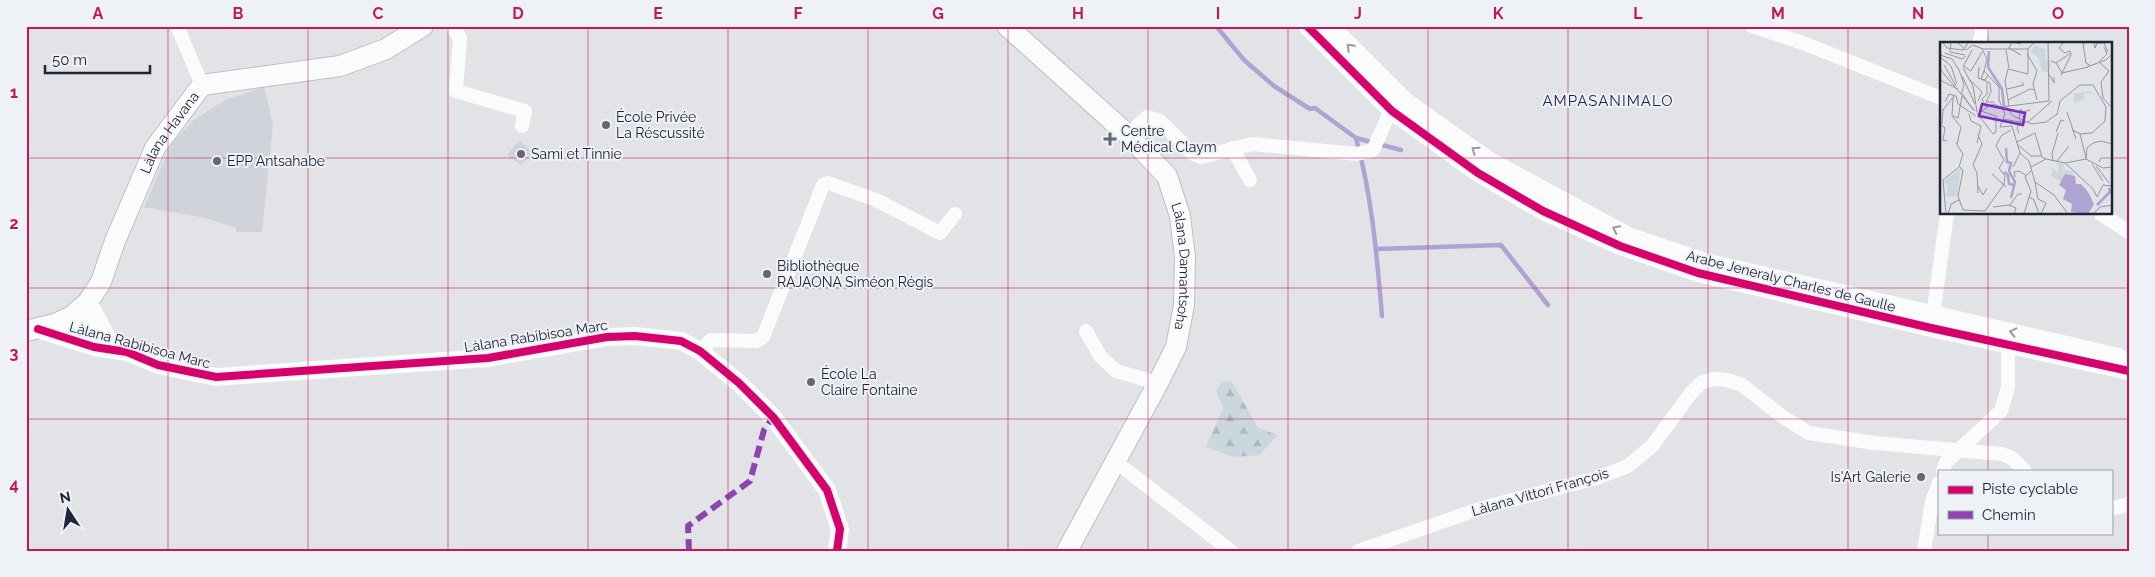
<svg xmlns="http://www.w3.org/2000/svg" width="2155" height="577" viewBox="0 0 2155 577" font-family="Raleway,sans-serif">
	<style>
		.built { fill: #d0d4da }
		.forest { fill: url(#forest-firs) }
		.lines { fill: none; stroke-linecap: round; stroke-linejoin: round }
		.stream { stroke: #afa3d4; stroke-width: 4.5 }
		.secondary-casing { stroke: #bdbfc6; stroke-width: 22 }
		.minor { stroke: #fafbfb; stroke-width: 14 }
		.tertiary { stroke: #fafbfb; stroke-width: 18 }
		.secondary { stroke: #fafbfb; stroke-width: 20 }
		.quiet { stroke: #8e44ad; stroke-width: 6; stroke-dasharray: 12 6; stroke-linecap: butt }
		.cycleway-casing { stroke: #eef1f6; stroke-width: 11 }
		.cycleway { stroke: #d6006c; stroke-width: 8 }
		.oneway { stroke: #989aa3 }
		.grid { fill: none; stroke: #c2185b; stroke-width: 1; stroke-opacity: 0.55 }
		.poi-dot { fill: #646775; stroke: #eef1f6; stroke-width: 2 }
		.labels { text-anchor: middle; stroke-width: 4; stroke-linejoin: round; paint-order: stroke }
		.poi-label { font-size: 14px; fill: #202438; stroke: #eef1f6; text-anchor: start }
		.street-label { font-size: 14px; fill: #202438; stroke: #eef1f6 }
		.neighbourhood-label { font-size: 15px; letter-spacing: 1px; fill: #1d2349; stroke: #eef1f6 }
		.inset-river { fill: none; stroke: #afa3d4; stroke-width: 2.5 }
		.inset-road { fill: none; stroke: #9497a0; stroke-width: 1 }
		.view { fill: #7b2cbf; fill-opacity: 0.15; stroke: #7b2cbf; stroke-width: 2.5 }
		.inset-edge { fill: none; stroke: #202438; stroke-width: 2.5 }
		.neatline { fill: none; stroke: #c2185b; stroke-width: 2 }
		.grid-label { font-size: 16px; text-anchor: middle; font-weight: bold; fill: #c2185b }
	</style>
	<defs>
		<pattern id="forest-firs" width="22" height="20" patternUnits="userSpaceOnUse" patternTransform="scale(1.25)"><rect width="22" height="20" fill="#cad7df"/><path d="M5 1l3.5 6h-7zM16 11l3.5 6h-7z" fill="#adb8c0"/></pattern>
	</defs>
	<rect width="100%" height="100%" fill="#e1e3e6"/>
	<g class="built">
		<polygon points="264,87 273,125 262,232 236,232 236,228 205,218 144,207 172,143 194,120 225,100"/>
		<polygon points="519,141 534,153 521,165 507,155"/>
	</g>
	<polygon class="forest" points="1222,381 1232,382 1258,428 1278,435 1259,455 1234,457 1206,447 1223,408 1216,391"/>
	<g class="lines">
		<g class="stream">
			<polyline points="1216,26 1244,60 1274,86 1310,109 1315,108 1356,138 1401,150"/>
			<path d="M 1356,138 C 1372,196 1377,257 1382,316"/>
			<polyline points="1376,249 1501,245 1548,305"/>
		</g>
		<defs>
			<g id="secondary">
				<path id="s1" d="M 1007,26 L 1128,135 L 1167,176 L 1180,216 L 1185,257 L 1184,305 L 1176,347 L 1158,383 L 1067,551"/>
				<path id="s2" d="M 26,331 L 55,324 L 72,316 L 88,302 L 101,282 L 115,241 L 155,148 L 202,85 L 340,66 L 386,49 L 423,26"/>
			</g>
		</defs>
		<use href="#secondary" class="secondary-casing"/>
		<g class="minor">
			<polyline points="177,26 202,85"/>
			<polyline points="452,26 460,38 456,91 525,111 522,126"/>
			<polyline points="1752,26 1803,43 1941,98"/>
			<polyline points="1979,44 1983,26"/>
			<polyline points="1128,135 1147,117 1160,121 1192,153 1201,157 1252,144 1357,154 1373,150 1391,110"/>
			<polyline points="1232,148 1250,180"/>
			<polyline points="2101,214 2129,232"/>
			<polyline points="1932,323 1947,214"/>
			<polyline points="1086,331 1100,356 1116,371 1158,383"/>
			<polyline points="700,351 711,340 756,341 763,337 823,185 828,183 876,200 940,233 955,214"/>
			<polyline points="1116,462 1231,551"/>
			<polyline points="1943,471 1946,462 2001,411 2008,388 2008,344"/>
			<polyline points="2111,509 2129,504"/>
			<polyline points="1358,551 1485,507 1597,478 1628,466 1652,446 1691,393 1702,382 1714,379 1727,380 1742,385 1783,417 1809,433 1874,443 2002,454 2012,458 2025,471"/>
			<polyline points="1924,551 1932,501 1939,483"/>
		</g>
		<g class="tertiary">
			<polyline points="1307,26 1392,111 1478,173 1543,211 1620,246 1698,273 1931,328 2129,371"/>
			<polyline points="1330,26 1405,101 1488,160 1628,236 1705,262 2119,357"/>
			<polyline points="88,302 110,343"/>
			<polyline points="72,316 115,348"/>
			<polyline points="38,329 94,347 127,352 158,365 216,377 488,358 607,337 635,336 681,341 700,351 739,383 773,417 827,490 840,529 837,551"/>
		</g>
		<use href="#secondary" class="secondary"/>
		<polyline class="quiet" points="689,551 688,526 750,481 764,430 773,417"/>
		<defs>
			<g id="cycleway">
				<polyline points="1307,26 1392,111 1478,173 1543,211 1620,246 1698,273 1931,328 2129,371"/>
				<polyline points="38,329 94,347 127,352 158,365 216,377 488,358 607,337 635,336 681,341 700,351 739,383 773,417 827,490 840,529 837,551"/>
			</g>
		</defs>
		<use href="#cycleway" class="cycleway-casing"/>
		<use href="#cycleway" class="cycleway"/>
	</g>
	<defs><path id="oneway-chevron" d="M-2-3.5L2.5 0L-2 3.5" fill="none" stroke-width="1.6" stroke-linecap="round" stroke-linejoin="round" transform="scale(1.25)"/></defs>
	<g class="oneway">
		<use href="#oneway-chevron" transform="translate(1350 47) rotate(-135)"/>
		<use href="#oneway-chevron" transform="translate(1475 150) rotate(-145)"/>
		<use href="#oneway-chevron" transform="translate(1616 229) rotate(-153)"/>
		<use href="#oneway-chevron" transform="translate(2013 332) rotate(-167)"/>
	</g>
	<path class="grid" d="M 168,26 L 168,551M 308,26 L 308,551M 448,26 L 448,551M 588,26 L 588,551M 728,26 L 728,551M 868,26 L 868,551M 1008,26 L 1008,551M 1148,26 L 1148,551M 1288,26 L 1288,551M 1428,26 L 1428,551M 1568,26 L 1568,551M 1708,26 L 1708,551M 1848,26 L 1848,551M 1988,26 L 1988,44M 26,158 L 1941,158M 2111,158 L 2129,158M 1988,214 L 1988,471M 26,288 L 2129,288M 26,419 L 2129,419M 1988,533 L 1988,551"/>
	<g class="poi-dot">
		<circle cx="606" cy="125" r="5"/>
		<path d="M1107.5 131.5h5v5h5v5h-5v5h-5v-5h-5v-5h5z"/>
		<circle cx="521" cy="154" r="5"/>
		<circle cx="217" cy="161" r="5"/>
		<circle cx="767" cy="274" r="5"/>
		<circle cx="811" cy="382" r="5"/>
		<circle cx="1921" cy="477" r="5"/>
	</g>
	<g class="labels">
		<g class="poi-label">
			<text x="616" y="122">École Privée<tspan x="616" dy="16">La Réscussité</tspan></text>
			<text x="1121" y="136">Centre<tspan x="1121" dy="16">Médical Claym</tspan></text>
			<text x="531" y="159">Sami et Tinnie</text>
			<text x="227" y="166">EPP Antsahabe</text>
			<text x="777" y="271">Bibliothèque<tspan x="777" dy="16">RAJAONA Siméon Régis</tspan></text>
			<text x="821" y="379">École La<tspan x="821" dy="16">Claire Fontaine</tspan></text>
			<text x="1911" y="482" text-anchor="end">Is'Art Galerie</text>
		</g>
		<g class="street-label">
			<text dy="5" stroke="none"><textPath href="#s2" startOffset="259">Làlana Havana</textPath></text>
			<text dy="5" stroke="none"><textPath href="#s1" startOffset="312">Làlana Damantsoha</textPath></text>
			<text transform="translate(1791 281) rotate(14)" y="5">Arabe Jeneraly Charles de Gaulle</text>
			<text transform="translate(536 336) rotate(-9)" y="5">Làlana Rabibisoa Marc</text>
			<text transform="translate(140 345) rotate(15)" y="5">Làlana Rabibisoa Marc</text>
			<text transform="translate(1540 492) rotate(-16)" y="5">Làlana Vittori François</text>
		</g>
		<g class="neighbourhood-label">
			<text x="1608" y="106">AMPASANIMALO</text>
		</g>
	</g>
	<g transform="translate(1940 42)">
		<rect width="172" height="172" fill="#e1e3e6"/>
		<path d="M 95,3 L 106,8 L 105,17 L 111,21 L 109,30 L 102,29 L 99,16 L 91,10 ZM 148,49 L 155,52 L 143,51 L 145,57 L 136,61 L 133,59 L 134,52 Z" fill="#cad7df"/>
		<path d="M 114,120 L 125,122 L 122,127 L 134,130 L 131,134 L 125,132 L 122,140 L 110,133 L 113,131 L 110,125 L 118,131 L 119,124 Z" fill="#cad7df"/>
		<path d="M 21,126 L 17,154 L 8,155 L 6,153 L 8,145 L 4,139 Z" fill="#cad7df"/>
		<path d="M 125,132 L 135,134 L 136,142 L 141,142 L 148,150 L 154,162 L 148,172 L 131,170 L 132,162 L 123,157 L 126,148 L 119,143 Z" fill="#afa3d4"/>
		<path class="inset-river" d="M 49,9 L 48,25 L 62,47 L 64,64M 66,106 L 67,120 L 71,121 L 69,129 L 75,140 L 71,156M 64,130 L 68,133 L 69,142 L 74,143M 157,163 L 170,150 L 169,146"/>
		<path class="inset-road" d="M 2,0 L 7,6 L 23,8 L 29,0M 11,0 L 10,10 L 25,13M 17,0 L 26,8 L 33,3M 143,1 L 146,21 L 151,24M 157,1 L 155,6 L 154,1 L 164,1 L 168,10M 81,2 L 72,0 L 69,6 L 81,13M 33,3 L 43,7 L 88,7 L 95,0M 42,7 L 47,17 L 44,29 L 59,45 L 59,58 L 65,72 L 60,85 L 72,84 L 80,111 L 89,119 L 95,140 L 114,153 L 128,172M 66,8 L 69,26M 5,11 L 22,17 L 26,14M 87,12 L 97,29 L 93,42 L 97,58M 0,13 L 12,17 L 19,28 L 24,42 L 22,50M 0,15 L 11,24 L 17,42M 111,19 L 116,21 L 122,31M 159,20 L 169,29 L 161,40 L 163,56 L 173,67M 159,20 L 167,12 L 164,5M 116,21 L 131,11M 4,23 L 16,44M 23,24 L 31,29 L 42,10M 23,25 L 32,8M 39,25 L 38,36 L 45,38 L 48,33M 147,25 L 166,18 L 173,11M 23,26 L 33,44 L 37,70M 0,27 L 35,69M 68,27 L 88,32 L 88,7M 68,27 L 65,39 L 69,64M 44,29 L 41,37 L 50,41 L 51,50 L 46,60 L 54,60M 122,31 L 148,25M 109,32 L 114,41 L 114,35M 121,33 L 131,13 L 130,9 L 125,11 L 119,6 L 124,0M 22,34 L 35,62M 29,37 L 42,50 L 38,59M 0,38 L 18,47M 67,47 L 84,43 L 82,40M 21,50 L 33,68M 16,54 L 18,62 L 36,74M 68,58 L 90,47 L 95,48M 5,60 L 9,52 L 16,54M 46,65 L 42,57 L 47,52 L 47,41M 61,65 L 109,59 L 108,0M 66,65 L 73,74 L 92,82 L 106,80 L 117,72M 3,68 L 14,54M 41,69 L 54,62 L 61,65M 127,70 L 136,97M 37,71 L 53,92 L 56,90 L 56,74 L 41,69M 29,72 L 31,79 L 41,84M 117,73 L 120,59 L 140,43 L 153,43 L 166,65 L 165,79 L 152,91 L 141,92 L 132,88M 12,74 L 21,85 L 17,102M 12,74 L 13,56M 13,74 L 18,76 L 22,54M 63,77 L 86,81M 79,77 L 81,67 L 83,70 L 90,68M 87,81 L 112,59M 2,82 L 3,67M 1,83 L 5,86 L 3,98 L 7,99M 116,90 L 121,78 L 124,79M 79,92 L 77,86 L 81,78M 140,92 L 146,116M 38,93 L 42,102 L 33,123 L 37,131 L 38,151M 77,100 L 95,91 L 102,115 L 106,117 L 125,121 L 146,117M 16,101 L 23,112 L 19,125M 37,101 L 41,84M 77,102 L 91,114 L 101,114M 146,117 L 147,106 L 153,101 L 161,99 L 173,102M 146,117 L 163,126 L 173,125M 113,119 L 112,112 L 118,91M 117,119 L 129,104M 159,120 L 161,116 L 173,116M 125,121 L 153,147 L 157,155 L 163,143 L 172,144 L 172,137M 152,122 L 163,139M 156,124 L 169,141M 20,125 L 23,129 L 18,154 L 23,168M 73,125 L 80,111M 91,125 L 106,117M 52,132 L 66,145M 75,135 L 74,130 L 79,129 L 87,134M 95,140 L 98,157 L 106,161 L 101,172M 38,144 L 43,153 L 47,146M 89,155 L 94,158 L 99,172M 70,163 L 78,152 L 82,152M 53,165 L 69,163 L 76,166 L 74,172M 23,168 L 45,169 L 64,142 L 65,134 L 59,126 L 64,118 L 56,104 L 61,94 L 71,88M 6,172 L 3,138 L 19,125M 8,172 L 11,162 L 19,158M 84,172 L 91,149 L 85,135 L 91,129M 153,172 L 160,165 L 173,163"/>
		<path class="view" d="M 42,62 L 85,71 L 83,83 L 39,74 Z"/>
		<rect width="172" height="172" class="inset-edge"/>
	</g>
	<rect width="2155" height="577" fill="none" stroke="#eef1f6" stroke-width="55"/>
	<rect x="1938" y="470" width="175" height="65" fill="#eef1f6" stroke="#9c9faa"/>
	<rect x="1948" y="486" width="25" height="8" fill="#d6006c" stroke="#9c9faa"/>
	<text x="1982" y="494" font-size="15" fill="#202438">Piste cyclable</text>
	<rect x="1948" y="511" width="25" height="8" fill="#8e44ad" stroke="#9c9faa"/>
	<text x="1982" y="520" font-size="15" fill="#202438">Chemin</text>
	<g transform="translate(68 510) rotate(348)" stroke="#eef1f6" stroke-width="4" paint-order="stroke">
	<path d="M0-4L9 19L0 12L-9 19Z" fill="#202438"/>
	<text y="-8" font-size="14" font-weight="bold" text-anchor="middle" fill="#202438">N</text>
	</g>
	<path d="M45 65v8h105v-8" fill="none" stroke="#202438" stroke-width="2.5"/>
	<text x="52" y="65" font-size="15" fill="#202438" stroke="#eef1f6" stroke-width="4" paint-order="stroke">50 m</text>
	<rect x="28" y="28" width="2100" height="522" class="neatline"/>
	<g class="grid-label">
		<text x="98" y="19">A</text>
		<text x="238" y="19">B</text>
		<text x="378" y="19">C</text>
		<text x="518" y="19">D</text>
		<text x="658" y="19">E</text>
		<text x="798" y="19">F</text>
		<text x="938" y="19">G</text>
		<text x="1078" y="19">H</text>
		<text x="1218" y="19">I</text>
		<text x="1358" y="19">J</text>
		<text x="1498" y="19">K</text>
		<text x="1638" y="19">L</text>
		<text x="1778" y="19">M</text>
		<text x="1918" y="19">N</text>
		<text x="2058" y="19">O</text>
		<text x="14" y="98">1</text>
		<text x="14" y="229">2</text>
		<text x="14" y="359">3</text>
		<text x="14" y="490">4</text>
	</g>
</svg>
